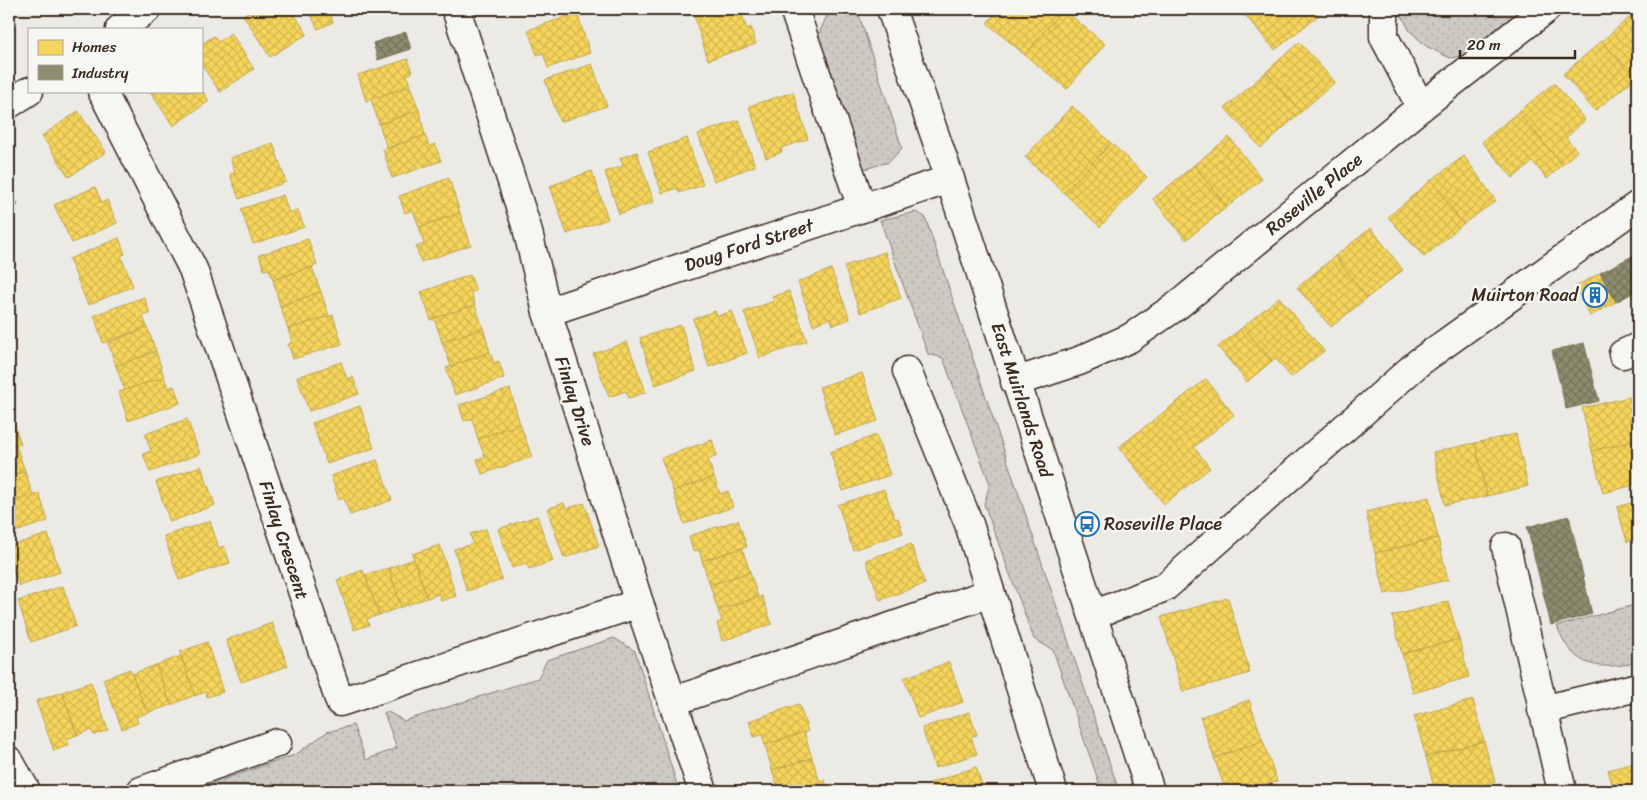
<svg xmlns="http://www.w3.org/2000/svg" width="1647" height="800" viewBox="0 0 1647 800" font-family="Sriracha,sans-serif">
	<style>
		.grass { fill: url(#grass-dots); stroke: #847a71 }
		.homes { fill: url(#homes-cross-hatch); stroke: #bea249 }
		.industry { fill: url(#industry-cross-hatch); stroke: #746f56 }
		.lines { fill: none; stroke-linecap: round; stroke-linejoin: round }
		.minor-casing { stroke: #3b2a1e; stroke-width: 31 }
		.minor { stroke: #f6f6f2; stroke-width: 28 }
		.labels { text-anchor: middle; stroke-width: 5; stroke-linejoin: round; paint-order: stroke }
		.street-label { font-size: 18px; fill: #3b2a1e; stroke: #f6f6f2 }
		.poi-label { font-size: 18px; fill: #3b2a1e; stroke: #f6f6f2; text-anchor: end }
	</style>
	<defs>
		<pattern id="grass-dots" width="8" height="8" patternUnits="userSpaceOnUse" patternTransform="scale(1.25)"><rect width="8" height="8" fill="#cdcac4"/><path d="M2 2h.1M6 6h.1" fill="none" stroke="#b1aea8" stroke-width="1.8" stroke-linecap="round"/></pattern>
		<pattern id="homes-cross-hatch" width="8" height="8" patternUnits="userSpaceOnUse" patternTransform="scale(1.25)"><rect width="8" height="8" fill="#f6d55c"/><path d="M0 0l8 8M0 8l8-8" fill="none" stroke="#d4b750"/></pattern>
		<pattern id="industry-cross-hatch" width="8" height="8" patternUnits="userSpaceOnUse" patternTransform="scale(1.25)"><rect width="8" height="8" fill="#8c8c6e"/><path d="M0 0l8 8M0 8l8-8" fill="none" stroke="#74735a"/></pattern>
	</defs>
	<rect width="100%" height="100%" fill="#ebeae5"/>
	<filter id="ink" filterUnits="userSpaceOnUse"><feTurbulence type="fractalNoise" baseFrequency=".02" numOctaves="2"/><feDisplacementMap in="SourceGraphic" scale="10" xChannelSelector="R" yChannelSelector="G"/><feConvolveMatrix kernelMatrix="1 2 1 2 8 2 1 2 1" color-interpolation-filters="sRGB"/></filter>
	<g filter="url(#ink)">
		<g class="grass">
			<polygon points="830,9 857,9 902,148 889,162 861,170 817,38"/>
			<polygon points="1398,9 1533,9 1466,55 1450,58 1426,46 1410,31"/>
			<polygon points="916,212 925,217 1119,791 1102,791 1053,650 1034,639 984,504 990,484 943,358 928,354 880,220"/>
			<path d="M 1638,604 L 1638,662 C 1598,671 1573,668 1557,626 Z"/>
			<polygon points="614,638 635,651 679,791 189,791 295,755 327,732 353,725 366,760 397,748 384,713 388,712 404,721 538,678 547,660"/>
		</g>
		<g class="homes">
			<polygon points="9,9 20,9 11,15 14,20 9,24"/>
			<polygon points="253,9 291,9 307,34 270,57 243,15"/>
			<polygon points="308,9 342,9 330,14 333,22 318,29"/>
			<polygon points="702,9 740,9 747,29 751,27 756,44 708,60 693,12"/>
			<polygon points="999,9 1063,9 1025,55 987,23"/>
			<polygon points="1063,9 1105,44 1067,89 1025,55"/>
			<polygon points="1253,9 1317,9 1320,14 1275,50 1245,15"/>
			<polygon points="1637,11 1638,74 1634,79 1602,41"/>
			<polygon points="577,13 590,53 548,68 543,53 537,55 528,30"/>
			<polygon points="231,33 254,69 220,92 201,64 201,44 214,36 218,42"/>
			<polygon points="1602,41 1634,79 1595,111 1563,74"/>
			<polygon points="1299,42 1335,82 1301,112 1266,72"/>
			<polygon points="408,59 412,73 407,75 410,86 366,101 358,75"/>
			<polygon points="592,64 607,106 560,122 545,80"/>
			<polygon points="1266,72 1301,112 1261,148 1225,108"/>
			<polygon points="1554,83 1585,120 1566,138 1577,151 1562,165 1518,112"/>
			<polygon points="410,86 419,110 379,124 371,99"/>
			<polygon points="201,89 209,101 173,126 150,91 201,91"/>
			<polygon points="793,92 808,139 781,148 782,152 766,158 749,106"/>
			<polygon points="1072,106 1111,143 1064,193 1025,157"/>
			<polygon points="419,110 425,135 387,148 379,124"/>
			<polygon points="78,111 106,152 69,177 42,136"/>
			<polygon points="1518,112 1562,165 1547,179 1533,162 1513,178 1482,142"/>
			<polygon points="739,120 755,166 714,181 698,134"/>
			<polygon points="425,135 429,146 435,144 441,161 392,178 383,150"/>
			<polygon points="1229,137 1262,179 1227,207 1194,165"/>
			<polygon points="687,138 703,185 679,193 678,188 662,193 648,152"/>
			<polygon points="273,143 286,182 239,199 230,174 235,173 230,158"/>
			<polygon points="1111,143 1147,177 1100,227 1064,193"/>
			<polygon points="637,152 654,202 619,214 605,172 623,166 620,158"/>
			<polygon points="1464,156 1496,201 1463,224 1431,180"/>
			<polygon points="1194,165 1227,207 1186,240 1153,199"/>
			<polygon points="592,171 608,219 567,234 550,186"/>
			<polygon points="449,178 460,213 419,227 413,210 405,213 399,196"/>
			<polygon points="1431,180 1463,224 1424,257 1388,217"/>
			<polygon points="95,187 102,203 107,200 117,223 72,243 54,205"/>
			<polygon points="283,195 289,213 298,210 304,227 253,244 241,209"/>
			<polygon points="460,213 471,245 421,262 416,247 424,244 419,227"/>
			<polygon points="1371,228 1403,270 1367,298 1335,256"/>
			<polygon points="119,238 125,254 121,256 133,286 88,305 69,259"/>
			<polygon points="308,239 317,265 273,280 269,269 264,270 259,255"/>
			<polygon points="885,252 901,298 860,313 844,266"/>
			<polygon points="1335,256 1367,298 1331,327 1297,288"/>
			<polygon points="312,267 321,292 280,306 273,280"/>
			<polygon points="831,269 850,319 833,325 830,318 813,325 798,282"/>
			<polygon points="1600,273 1616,302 1590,316 1575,287"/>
			<polygon points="470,275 476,291 471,292 475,305 431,320 421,292"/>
			<polygon points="789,291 807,341 760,358 744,312 774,301 772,297"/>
			<polygon points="321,292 329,316 288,329 280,306"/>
			<polygon points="144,297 150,314 143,316 147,327 103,343 94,315"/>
			<polygon points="1279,297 1324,351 1291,377 1275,358 1272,361 1243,327"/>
			<polygon points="475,305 483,328 442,342 434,318"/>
			<polygon points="715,311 718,316 732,311 747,353 709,367 693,319"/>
			<polygon points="333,315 342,344 293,359 288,344 292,343 288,329"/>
			<polygon points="681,325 696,371 655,385 640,338"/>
			<polygon points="147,327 156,351 116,366 108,343"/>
			<polygon points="1243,327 1272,361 1247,382 1218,347"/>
			<polygon points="483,328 490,352 451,366 442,342"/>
			<polygon points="627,342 646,392 629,398 626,391 609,397 593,354"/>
			<polygon points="156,351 164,377 125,391 116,366"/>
			<polygon points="490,352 494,363 499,361 504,378 455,395 446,368"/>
			<polygon points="341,362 347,379 353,377 359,394 309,411 297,377"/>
			<polygon points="862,373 878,421 835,435 819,387"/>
			<polygon points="164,377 168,388 174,386 180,403 128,421 119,392"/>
			<polygon points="1206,379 1234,415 1194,447 1210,468 1164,504 1119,447"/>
			<polygon points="510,389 520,424 478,439 472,419 464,421 459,405"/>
			<polygon points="1638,395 1638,440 1592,451 1582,408"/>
			<polygon points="360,406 374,448 327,464 312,423"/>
			<polygon points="11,416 21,444 9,448 9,417"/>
			<polygon points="187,419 200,454 150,472 143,454 151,451 145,434"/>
			<polygon points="520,424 532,457 482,474 477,459 485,457 478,439"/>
			<polygon points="1516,434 1528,486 1487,496 1475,443"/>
			<polygon points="876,435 890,475 843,491 830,452"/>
			<polygon points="712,440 717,456 708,460 714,477 673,491 661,458"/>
			<polygon points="1638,440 1638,484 1603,493 1592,451"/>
			<polygon points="1475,443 1487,496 1445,505 1433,452"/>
			<polygon points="16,445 25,471 9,477 9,448"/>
			<polygon points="377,460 392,500 350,515 344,498 339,500 331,476"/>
			<polygon points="201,466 215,505 170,522 156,482"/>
			<polygon points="25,471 33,495 9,503 9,477"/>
			<polygon points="714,477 720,494 728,491 733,507 684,524 673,491"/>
			<polygon points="884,489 895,519 898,518 903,533 853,550 838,505"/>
			<polygon points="39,493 48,521 9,534 9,503"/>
			<polygon points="1429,497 1438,538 1375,553 1366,512"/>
			<polygon points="1638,501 1638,538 1627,542 1617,507"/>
			<polygon points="564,503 566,509 584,503 599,546 564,558 547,509"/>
			<polygon points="537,516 553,561 529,569 526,563 512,568 498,529"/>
			<polygon points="738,520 747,547 702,561 699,550 693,551 689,536"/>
			<polygon points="210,521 219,548 224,546 230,563 179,580 164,536"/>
			<polygon points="486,529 502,580 467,591 454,549 473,544 470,534"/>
			<polygon points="48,534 60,572 19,586 14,571 9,573 9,546"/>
			<polygon points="1438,538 1448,580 1385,594 1375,553"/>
			<polygon points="911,544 925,584 880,600 866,560"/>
			<polygon points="440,545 456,596 441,601 439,594 427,598 412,554"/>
			<polygon points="742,548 750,572 710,585 702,561"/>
			<polygon points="414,559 427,598 401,607 389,568"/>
			<polygon points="389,568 401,607 379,615 365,575"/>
			<polygon points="363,570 379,615 367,619 369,625 354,630 337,580"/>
			<polygon points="750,572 758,597 718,610 710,585"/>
			<polygon points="63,586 76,626 31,642 18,601"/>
			<polygon points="762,596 772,624 722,641 717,623 722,621 718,610"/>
			<polygon points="1228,598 1250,673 1183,692 1161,617"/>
			<polygon points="1448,601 1459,639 1402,654 1392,616"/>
			<polygon points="272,623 288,666 241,682 226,640"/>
			<polygon points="1459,639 1469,677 1413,693 1402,654"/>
			<polygon points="207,642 223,692 207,697 206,692 194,696 180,652"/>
			<polygon points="181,656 195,695 171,705 156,665"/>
			<polygon points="949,662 963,702 918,718 904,678"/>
			<polygon points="156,665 171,705 147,713 132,674"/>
			<polygon points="130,669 147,713 136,717 138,723 122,729 103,679"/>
			<polygon points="91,682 108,730 94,735 91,730 77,735 62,692"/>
			<polygon points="62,692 77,735 67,739 69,745 54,751 36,701"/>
			<polygon points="1249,700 1263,741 1214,758 1200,717"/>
			<polygon points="1473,700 1484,741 1426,757 1414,716"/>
			<polygon points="799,704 808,731 765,745 762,735 754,737 749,721"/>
			<polygon points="969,712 977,735 971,737 977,754 935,768 922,728"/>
			<polygon points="804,732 812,758 772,770 765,745"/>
			<polygon points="1263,741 1277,781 1249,791 1226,791 1214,758"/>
			<polygon points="1484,741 1495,782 1463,791 1435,791 1426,757"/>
			<polygon points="812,758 820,782 791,791 779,791 772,770"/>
			<polygon points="1638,762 1638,791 1614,791 1608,770"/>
			<polygon points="976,767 984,791 933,791 930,783"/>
			<polygon points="825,780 828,791 791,791 820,782"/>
		</g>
		<g class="industry">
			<polygon points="406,32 411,49 378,60 373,43"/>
			<polygon points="9,191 18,205 9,211"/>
			<polygon points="1638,253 1638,290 1616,302 1600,273"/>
			<polygon points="1584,343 1599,401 1566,409 1552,351"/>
			<polygon points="1569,516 1592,614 1551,625 1527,527"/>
		</g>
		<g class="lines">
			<defs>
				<g id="minor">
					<polyline points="456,9 527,228 547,312 639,603 703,791"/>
					<polyline points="794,9 862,208"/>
					<polyline points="891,9 950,179 1150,791"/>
					<polyline points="1384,9 1384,37 1421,107"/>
					<polyline points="120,29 147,9"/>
					<polyline points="102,91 193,269 340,702 639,603"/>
					<polyline points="9,104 29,91"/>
					<polyline points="547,312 950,179"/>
					<polyline points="1623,354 1638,347"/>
					<polyline points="907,371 969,524 1053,791"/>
					<polyline points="1015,382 1079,361 1130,338 1178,305 1421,107 1546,9"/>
					<polyline points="1506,547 1562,791"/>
					<polyline points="1093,615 1165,587 1418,363 1638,205"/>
					<polyline points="674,701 990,593"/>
					<polyline points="1542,710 1638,687"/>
					<polyline points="9,761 26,791"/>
					<polyline points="141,791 277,743"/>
				</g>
			</defs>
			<use href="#minor" class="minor-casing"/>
			<use href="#minor" class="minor"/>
		</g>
	</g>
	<defs>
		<symbol id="building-ring" viewBox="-11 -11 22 22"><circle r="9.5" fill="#f6f6f2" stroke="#1f6fb2" stroke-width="1.5"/><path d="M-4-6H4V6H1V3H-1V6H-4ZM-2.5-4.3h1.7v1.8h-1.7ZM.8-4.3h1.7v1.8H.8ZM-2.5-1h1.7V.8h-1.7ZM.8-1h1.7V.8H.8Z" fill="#1f6fb2"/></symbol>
		<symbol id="bus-ring" viewBox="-11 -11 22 22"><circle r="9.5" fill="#f6f6f2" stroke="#1f6fb2" stroke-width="1.5"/><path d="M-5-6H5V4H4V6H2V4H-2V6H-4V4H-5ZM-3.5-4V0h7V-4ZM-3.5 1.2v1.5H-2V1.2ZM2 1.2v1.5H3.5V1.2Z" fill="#1f6fb2"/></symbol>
	</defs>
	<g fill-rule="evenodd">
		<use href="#building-ring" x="1581" y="281" width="28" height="28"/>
		<use href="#bus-ring" x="1073" y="510" width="28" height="28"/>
	</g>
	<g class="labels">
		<g class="street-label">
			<text transform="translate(1314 194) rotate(-39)" y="6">Roseville Place</text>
			<text transform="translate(749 245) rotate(-18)" y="6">Doug Ford Street</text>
			<text transform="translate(1022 400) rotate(72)" y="6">East Muirlands Road</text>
			<text transform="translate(575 401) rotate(72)" y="6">Finlay Drive</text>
			<text transform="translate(284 540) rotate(72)" y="6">Finlay Crescent</text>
		</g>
		<g class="poi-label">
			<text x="1578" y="301">Muirton Road</text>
			<text x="1104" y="530" text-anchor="start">Roseville Place</text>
		</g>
	</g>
	<rect width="1647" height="800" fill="none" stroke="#f6f6f2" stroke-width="30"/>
	<rect x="15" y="15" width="1617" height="770" fill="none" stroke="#3b2a1e" stroke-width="2" filter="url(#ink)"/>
	<rect x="28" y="28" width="175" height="65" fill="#f6f6f2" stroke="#aba49d"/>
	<rect x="38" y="40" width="25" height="15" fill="#f6d55c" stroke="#aba49d"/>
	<text x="72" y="52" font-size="15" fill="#3b2a1e">Homes</text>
	<rect x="38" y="65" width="25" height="15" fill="#8c8c6e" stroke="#aba49d"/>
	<text x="72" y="78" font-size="15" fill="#3b2a1e">Industry</text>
	<path d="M1460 50v8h115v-8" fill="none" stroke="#3b2a1e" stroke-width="2.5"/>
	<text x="1467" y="50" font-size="15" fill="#3b2a1e" stroke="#f6f6f2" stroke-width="4" paint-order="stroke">20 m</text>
</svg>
